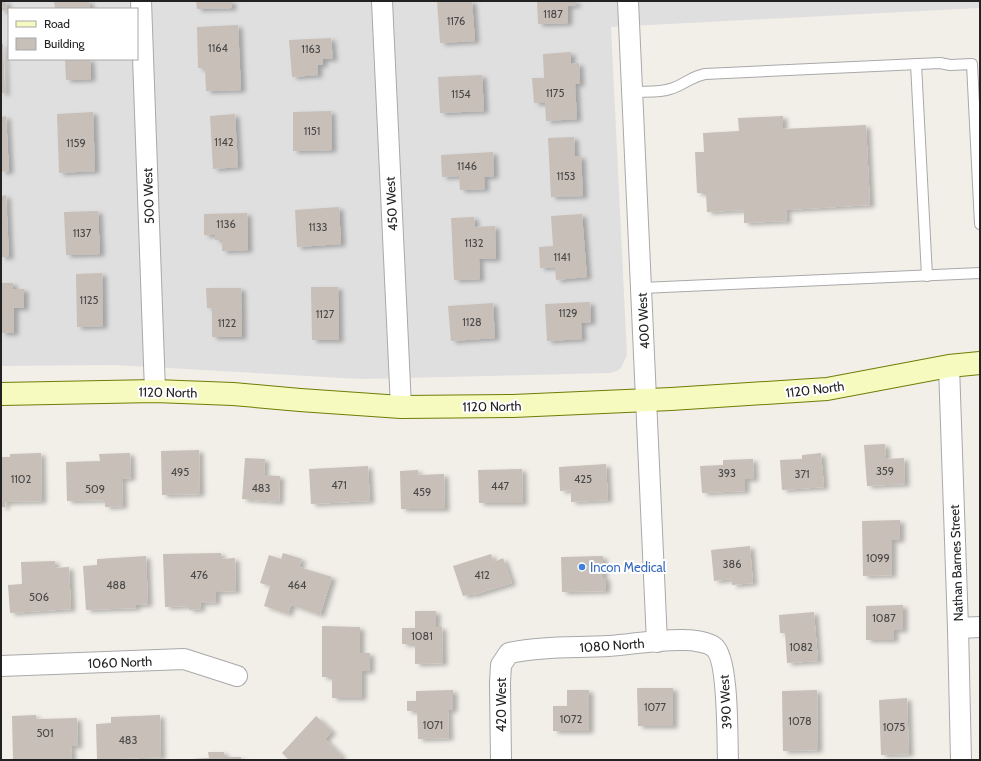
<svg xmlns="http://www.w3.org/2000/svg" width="981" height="761" viewBox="0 0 981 761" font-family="Cabin,sans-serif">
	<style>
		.residential { fill: #e0dfdf; fill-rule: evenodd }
		.building { fill: #c7bfb8; filter: url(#shadow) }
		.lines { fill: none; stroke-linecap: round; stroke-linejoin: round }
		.lane-casing { stroke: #a9a9a9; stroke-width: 12 }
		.street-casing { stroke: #a9a9a9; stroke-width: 22 }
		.secondary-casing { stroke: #707d05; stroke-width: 24 }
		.lane { stroke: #fff; stroke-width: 10 }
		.street { stroke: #fff; stroke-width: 20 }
		.secondary { stroke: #f7fabf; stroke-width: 22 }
		.shop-dot { fill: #3f7fe0; stroke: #fff; stroke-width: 1.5 }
		.labels { text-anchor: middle; stroke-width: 4; stroke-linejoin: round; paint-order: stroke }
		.number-label { font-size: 11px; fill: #4b4948 }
		.street-label { font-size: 13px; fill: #222; stroke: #fff }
		.shop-label { font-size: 13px; fill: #366cbe; stroke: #fff; text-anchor: start }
	</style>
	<defs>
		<filter id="shadow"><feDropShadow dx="4.5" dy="2.5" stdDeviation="2" flood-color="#0004"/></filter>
	</defs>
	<rect width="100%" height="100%" fill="#f2efe9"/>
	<path class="residential" d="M 1,1 L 980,1 L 980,8 L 611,27 L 627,355 L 621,368 L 617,371 L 610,373 L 361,379 L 115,365 L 1,366 ZM 9,9 L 137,9 L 137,59 L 9,59 Z"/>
	<g class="building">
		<polygon points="1,1 6,1 7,10 1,11"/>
		<polygon points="54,1 89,1 90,8 55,9"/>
		<polygon points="196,1 232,1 232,8 197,9"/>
		<polygon points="437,1 472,1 475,41 440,43"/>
		<polygon points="537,1 576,1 576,5 568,6 568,23 538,24"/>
		<polygon points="238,25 241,90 206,91 205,68 198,68 197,27"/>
		<polygon points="331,38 333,59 323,59 323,65 318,65 318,75 292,77 289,40"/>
		<polygon points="1,44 3,44 5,93 1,93"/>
		<polygon points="571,52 571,64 579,63 580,84 575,84 577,119 546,121 545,103 534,103 532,78 544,78 543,54"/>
		<polygon points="65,59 90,59 91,79 66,80"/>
		<polygon points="482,75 484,111 440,113 438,77"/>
		<polygon points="331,111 332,150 293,151 293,112"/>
		<polygon points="93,112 95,171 59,173 57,114"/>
		<polygon points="235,114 238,167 213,169 210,116"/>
		<polygon points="6,116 9,171 1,172 1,117"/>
		<polygon points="783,116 783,129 866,125 870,205 786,210 787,221 744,223 744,210 707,212 706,193 697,193 695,152 704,152 703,133 739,131 738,118"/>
		<polygon points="574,137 575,156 581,156 583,196 551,197 548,138"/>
		<polygon points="493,152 494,176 484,177 485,189 460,190 459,176 442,177 441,155"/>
		<polygon points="6,195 9,257 1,257 1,196"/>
		<polygon points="339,207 341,244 297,247 295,210"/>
		<polygon points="98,211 100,254 66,255 64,212"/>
		<polygon points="247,213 248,250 222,251 222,240 215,240 215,235 204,235 204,214"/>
		<polygon points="582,214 587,277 556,280 555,267 540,268 539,247 553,246 551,216"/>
		<polygon points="474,217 475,227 495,226 496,259 479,259 480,279 454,280 451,218"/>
		<polygon points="102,273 103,326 77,327 76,274"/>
		<polygon points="1,283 13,283 13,289 24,289 24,308 14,308 14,333 1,333"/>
		<polygon points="311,287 338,287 339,340 312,340"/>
		<polygon points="206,288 241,288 242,337 212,337 212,308 207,308"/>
		<polygon points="590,302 591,322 581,323 582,339 547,341 545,304"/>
		<polygon points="493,303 495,338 451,341 448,306"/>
		<polygon points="885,444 886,459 904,458 905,484 867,486 864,445"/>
		<polygon points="199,450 200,494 162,495 161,451"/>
		<polygon points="41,453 42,501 5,502 5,507 1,507 1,457 10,457 10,454"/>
		<polygon points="130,453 131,478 122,479 123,506 105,507 105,500 67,501 66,462 100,461 99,454"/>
		<polygon points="821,453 824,487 782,490 780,460 802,459 802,455"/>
		<polygon points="245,458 265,459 264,475 280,476 279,502 242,499"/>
		<polygon points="753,459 754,479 745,479 745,491 702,493 700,466 723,465 723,460"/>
		<polygon points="606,464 608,500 571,502 571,490 560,491 559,467"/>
		<polygon points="368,466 370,501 311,504 309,469"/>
		<polygon points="522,469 523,503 479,503 478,470"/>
		<polygon points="418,470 418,475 444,474 445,509 401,509 400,471"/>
		<polygon points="900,520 900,540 892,540 892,575 863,576 862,521"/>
		<polygon points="750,546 753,583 732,585 732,579 714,581 711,550"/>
		<polygon points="221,553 221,559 235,558 236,591 216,592 216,602 200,603 201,609 189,610 188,606 165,607 163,554"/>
		<polygon points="283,553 302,559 299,567 332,577 320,615 291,605 288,614 264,606 270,586 260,583 269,555 281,559"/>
		<polygon points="491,554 494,562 503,558 512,583 473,595 472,594 463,596 453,566"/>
		<polygon points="146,556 148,604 136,605 136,608 86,610 83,566 97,565 97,559"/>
		<polygon points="603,556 603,578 606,578 606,591 562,592 561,557"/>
		<polygon points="55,561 55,568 69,567 71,609 10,613 8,585 22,584 21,562"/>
		<polygon points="903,605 903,630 894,630 894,640 866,640 866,606"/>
		<polygon points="415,611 436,611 436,627 442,627 443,663 415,664 415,644 402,644 402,628 415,628"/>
		<polygon points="814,612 818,661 787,663 785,633 780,633 779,615"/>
		<polygon points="322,626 360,627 360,653 370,653 370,671 362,671 362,698 332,698 332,677 322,677"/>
		<polygon points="637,688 673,688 673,726 638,726"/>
		<polygon points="453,690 453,710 448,710 449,738 418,739 417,711 407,711 407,701 416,701 416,691"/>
		<polygon points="567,690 589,690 589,731 553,731 553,706 567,706"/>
		<polygon points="817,690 818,750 783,751 782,691"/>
		<polygon points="907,698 909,754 881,755 879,700"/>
		<polygon points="36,715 36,719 77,718 78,746 71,746 72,760 13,760 12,716"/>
		<polygon points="160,715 161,757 97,760 96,724 111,723 111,717"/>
		<polygon points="316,716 332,731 325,739 342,756 338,760 289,760 282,753"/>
		<polygon points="208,752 224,752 224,757 241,757 241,760 191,760 191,759 209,758"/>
	</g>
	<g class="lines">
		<defs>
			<g id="lane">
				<polyline points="916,64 927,276"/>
				<path d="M 633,92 C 644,91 659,93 670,89 C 684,85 690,77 705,74 L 940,63 L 950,65 L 972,64 L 980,224"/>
				<polyline points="642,288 980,273"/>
			</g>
			<g id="street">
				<polyline points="141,1 155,391"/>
				<polyline points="382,1 401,407"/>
				<polyline points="628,1 657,642"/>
				<polyline points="949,366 958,628 961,760"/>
				<polyline points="958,628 980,627"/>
				<polyline points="1,666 184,659 237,676"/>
				<path d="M 501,760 L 500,683 L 501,665 L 509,653 C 542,646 575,648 609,646 C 634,644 660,639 685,640 C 692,640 708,642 714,647 C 729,659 727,739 728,760"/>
			</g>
			<polyline id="secondary" points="1,394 155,391 233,394 300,400 401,407 513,406 671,399 827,389 949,366 980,363"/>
		</defs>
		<use href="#lane" class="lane-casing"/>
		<use href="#street" class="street-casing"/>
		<use href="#secondary" class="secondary-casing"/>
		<use href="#lane" class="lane"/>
		<use href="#street" class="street"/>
		<use href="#secondary" class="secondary"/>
	</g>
	<circle class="shop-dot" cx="582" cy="567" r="4"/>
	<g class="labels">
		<g class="number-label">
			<text x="553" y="18">1187</text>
			<text x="456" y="25">1176</text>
			<text x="218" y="52">1164</text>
			<text x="311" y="53">1163</text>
			<text x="555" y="97">1175</text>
			<text x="461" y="98">1154</text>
			<text x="312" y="135">1151</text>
			<text x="224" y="146">1142</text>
			<text x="76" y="147">1159</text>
			<text x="467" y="170">1146</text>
			<text x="566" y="180">1153</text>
			<text x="226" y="228">1136</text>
			<text x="318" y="231">1133</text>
			<text x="82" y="237">1137</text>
			<text x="474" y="247">1132</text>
			<text x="562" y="261">1141</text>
			<text x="89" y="304">1125</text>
			<text x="568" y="317">1129</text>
			<text x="325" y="318">1127</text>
			<text x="472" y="326">1128</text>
			<text x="227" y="327">1122</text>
			<text x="885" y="475">359</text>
			<text x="180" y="476">495</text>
			<text x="727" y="477">393</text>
			<text x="802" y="478">371</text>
			<text x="21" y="483">1102</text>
			<text x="583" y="483">425</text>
			<text x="339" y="489">471</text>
			<text x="500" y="490">447</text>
			<text x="261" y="492">483</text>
			<text x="95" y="493">509</text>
			<text x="422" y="496">459</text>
			<text x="878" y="562">1099</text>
			<text x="732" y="568">386</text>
			<text x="199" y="579">476</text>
			<text x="482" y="579">412</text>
			<text x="116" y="589">488</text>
			<text x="297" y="589">464</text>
			<text x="39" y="601">506</text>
			<text x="884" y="622">1087</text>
			<text x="422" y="640">1081</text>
			<text x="801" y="651">1082</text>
			<text x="655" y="711">1077</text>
			<text x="571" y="723">1072</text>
			<text x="800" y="725">1078</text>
			<text x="433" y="729">1071</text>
			<text x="894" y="731">1075</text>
			<text x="45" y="737">501</text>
			<text x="128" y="744">483</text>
		</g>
		<g class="street-label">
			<text transform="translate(148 196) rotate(-92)" y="5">500 West</text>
			<text transform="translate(391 204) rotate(-93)" y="5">450 West</text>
			<text transform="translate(643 321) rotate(-93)" y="5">400 West</text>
			<text transform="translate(815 389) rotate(-7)" y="5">1120 North</text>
			<text transform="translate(168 392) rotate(1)" y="5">1120 North</text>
			<text transform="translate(492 406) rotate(-1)" y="5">1120 North</text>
			<text transform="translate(956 563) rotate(-92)" y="5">Nathan Barnes Street</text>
			<text transform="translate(612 645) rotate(-4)" y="5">1080 North</text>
			<text transform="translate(120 662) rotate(-2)" y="5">1060 North</text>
			<text transform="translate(725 702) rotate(-93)" y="5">390 West</text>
			<text transform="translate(501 705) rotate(-90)" y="5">420 West</text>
		</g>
		<g class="shop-label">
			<text x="590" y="572">Incon Medical</text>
		</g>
	</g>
	<rect width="981" height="761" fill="none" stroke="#222222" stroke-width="4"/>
	<rect x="8" y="8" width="130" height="52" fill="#ffffff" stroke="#a7a7a7"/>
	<rect x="16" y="21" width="20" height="6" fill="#f7fabf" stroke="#a7a7a7"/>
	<text x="44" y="28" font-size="12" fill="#222222">Road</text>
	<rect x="16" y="38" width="20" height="12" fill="#c7bfb8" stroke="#a7a7a7"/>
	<text x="44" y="48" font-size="12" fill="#222222">Building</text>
</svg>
